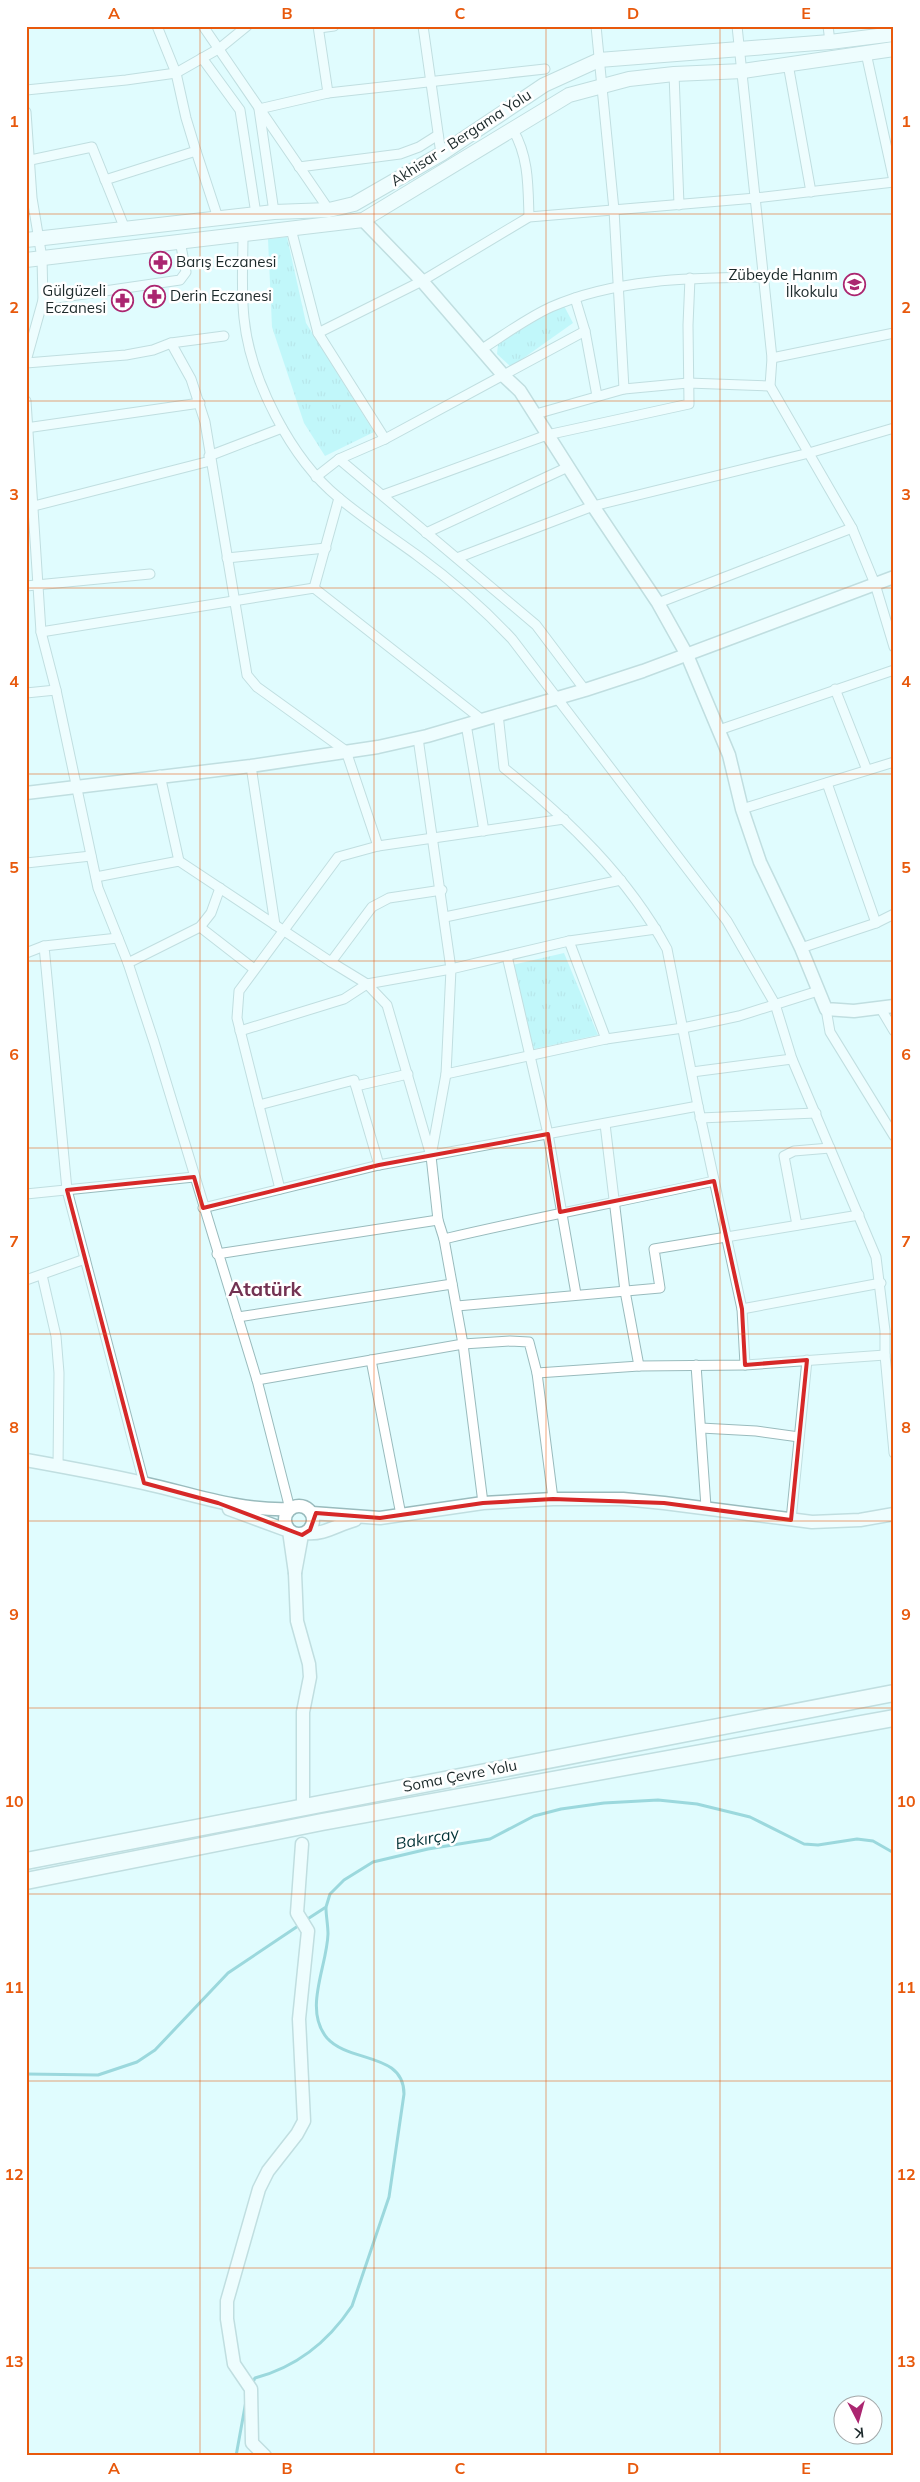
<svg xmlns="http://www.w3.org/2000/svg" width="920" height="2482" viewBox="0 0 920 2482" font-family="Mulish,sans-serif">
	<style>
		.park { fill: url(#park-tufts) }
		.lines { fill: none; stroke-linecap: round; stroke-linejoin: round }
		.stream { stroke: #47aeb5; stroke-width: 3 }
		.street-casing { stroke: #99bbbd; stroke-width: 11 }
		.secondary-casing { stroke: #99bbbd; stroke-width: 15 }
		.primary-casing { stroke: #99bbbd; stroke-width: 16 }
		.highway-casing { stroke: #99bbbd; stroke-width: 19 }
		.street { stroke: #fff; stroke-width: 9 }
		.secondary { stroke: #fff; stroke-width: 12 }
		.primary { stroke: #fff; stroke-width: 14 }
		.highway { stroke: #fff; stroke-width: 16 }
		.marked { fill: none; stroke: #d62828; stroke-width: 4; stroke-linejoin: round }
		.grid { fill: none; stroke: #e8590c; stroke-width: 1; stroke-opacity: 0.55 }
		.labels { text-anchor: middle; stroke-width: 5; stroke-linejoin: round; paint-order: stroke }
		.street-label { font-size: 15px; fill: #1c292a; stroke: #fff }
		.poi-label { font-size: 15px; fill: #1c292a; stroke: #fff; text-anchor: start }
		.water-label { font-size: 16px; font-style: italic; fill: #003236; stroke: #fff }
		.district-label { font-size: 20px; font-weight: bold; fill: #733252; stroke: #fff }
		.neatline { fill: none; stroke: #e8590c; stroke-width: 2 }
		.grid-label { font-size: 16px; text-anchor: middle; font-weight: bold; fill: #e8590c }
	</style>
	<defs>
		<pattern id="park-tufts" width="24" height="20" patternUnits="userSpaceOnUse" patternTransform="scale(1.25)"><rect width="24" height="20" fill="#9cf1f7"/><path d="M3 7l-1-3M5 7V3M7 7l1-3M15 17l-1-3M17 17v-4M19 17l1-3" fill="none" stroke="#86cfd4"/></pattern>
	</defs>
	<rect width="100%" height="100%" fill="#e0fcfe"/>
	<g class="park">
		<polygon points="287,237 306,323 374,432 325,456 304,423 272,327 268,239"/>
		<polygon points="563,304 573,323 511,367 497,354 498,344"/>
		<polygon points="564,953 598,1035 534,1049 512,965"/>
	</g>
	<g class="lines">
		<g class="stream">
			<polyline points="306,1920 326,1907 330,1894 344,1880 373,1862 428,1849 490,1839 534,1816 561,1809 604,1803 658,1800 697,1804 750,1817 804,1844 818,1845 857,1839 873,1841 894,1853"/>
			<polyline points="26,2074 98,2075 137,2062 155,2050 228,1973 301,1924"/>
			<path d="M 252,2384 L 255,2378 C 297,2367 328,2342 352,2306 L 389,2197 L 404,2094 C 404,2052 349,2063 327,2038 C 303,2009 327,1967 328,1934 C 328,1925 326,1916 326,1908"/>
			<polyline points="236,2456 246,2401"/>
		</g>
		<defs>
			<g id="street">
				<polyline points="203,26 329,210"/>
				<polyline points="318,26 328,93"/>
				<polyline points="423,26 441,154"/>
				<polyline points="596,26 614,210 624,389"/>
				<polyline points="737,26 772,358 770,386 852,528 875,584 894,647"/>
				<polyline points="828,26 830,42"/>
				<polyline points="319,28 334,26"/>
				<polyline points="866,53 894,181"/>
				<polyline points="202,58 240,110 256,214"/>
				<polyline points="788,64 811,192"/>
				<polyline points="674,74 679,205"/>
				<polyline points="26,90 126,80 176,73 220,48 247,26"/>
				<polyline points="26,112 32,198 42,258 43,300 26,361"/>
				<path d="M 513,130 C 529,157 528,187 529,217"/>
				<polyline points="196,151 218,218"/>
				<polyline points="26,161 92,147 125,229"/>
				<polyline points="299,167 400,154 419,147 438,135"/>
				<polyline points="105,180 196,151 186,118 176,73 157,26"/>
				<polyline points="274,212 259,109 328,93 545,69"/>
				<polyline points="291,229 318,333 385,439"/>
				<path d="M 243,234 C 243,262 241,290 244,318 C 250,379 291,459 339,498 C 364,519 392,537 418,556 C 452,581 483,608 512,639 L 727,921 L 775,1004 L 792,1059 L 876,1257 L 885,1331 L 885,1355 L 894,1453"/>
				<polyline points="575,298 585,331 597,396"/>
				<polyline points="43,300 180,280 186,272 180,241"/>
				<polyline points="318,333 422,281 529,217 756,198 894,182"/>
				<polyline points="171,343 191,379 205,422 247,675 257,687 346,751 378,846"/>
				<path d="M 482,349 C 504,335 527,318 551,307 C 617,278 693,278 764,277"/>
				<polyline points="772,358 894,333"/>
				<polyline points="26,363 126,355 153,350 171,343 224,336"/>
				<polyline points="26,401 41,632 56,690 98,888 128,963 154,1042 257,1380 290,1509"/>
				<polyline points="536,414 624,389 688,383 770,386"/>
				<polyline points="26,428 200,403"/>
				<polyline points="209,456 282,428"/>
				<polyline points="339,459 536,625 585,690"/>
				<polyline points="316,477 339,459 385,439 585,331"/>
				<polyline points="383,495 547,435 689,404 688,325 690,278"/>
				<polyline points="26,508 210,461"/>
				<polyline points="426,533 568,467"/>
				<polyline points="227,558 326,548"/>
				<polyline points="457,558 593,506 809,453 894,428"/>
				<polyline points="26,586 150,574"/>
				<polyline points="314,588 339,498"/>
				<polyline points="658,603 852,528"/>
				<polyline points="41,632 314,588 481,719"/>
				<polyline points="835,689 867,770"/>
				<polyline points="26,693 56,690"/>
				<path d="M 498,714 L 504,768 C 568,819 628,877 667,949 L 698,1106 L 742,1309 L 745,1365"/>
				<polyline points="466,724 484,831"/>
				<polyline points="719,730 894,670"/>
				<polyline points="251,766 275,925"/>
				<polyline points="160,775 179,861"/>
				<polyline points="827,783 876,923"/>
				<polyline points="742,809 894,762"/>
				<polyline points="26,863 91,856"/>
				<polyline points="96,877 179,861 331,962 367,984 387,1005 431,1156"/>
				<polyline points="445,917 621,880"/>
				<polyline points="200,927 254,969"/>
				<polyline points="656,929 569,941 451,969 446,1074 606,1039 683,1028 739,1016 818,991"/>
				<polyline points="118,938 44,946 67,1190 144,1483"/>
				<polyline points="569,941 606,1039"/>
				<polyline points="801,948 876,923 894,914"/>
				<polyline points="26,953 44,946"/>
				<polyline points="507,956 548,1134 576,1294"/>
				<polyline points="331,962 372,907 389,898 442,890"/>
				<polyline points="128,963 200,927 211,913 220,888"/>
				<polyline points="826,1009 830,1032 894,1136"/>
				<polyline points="881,1009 894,1031"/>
				<polyline points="240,1031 344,999 367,984 451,969 418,738"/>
				<polyline points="692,1072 792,1059"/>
				<polyline points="446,1074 431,1156 438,1220 444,1239 463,1344 483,1503"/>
				<polyline points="356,1086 408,1074"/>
				<polyline points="259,1105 354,1080 379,1165"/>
				<polyline points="700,1118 816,1113"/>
				<polyline points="605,1124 625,1291 639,1366"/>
				<polyline points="280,1189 237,1018 239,991 338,857 378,846 564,819"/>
				<polyline points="26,1194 194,1177"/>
				<polyline points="203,1208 379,1165 698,1106"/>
				<polyline points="797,1225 784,1156 794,1151 830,1148"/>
				<path d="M 444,1239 C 533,1218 624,1201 714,1181"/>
				<polyline points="217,1254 438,1220"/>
				<polyline points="42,1275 56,1336 59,1373 58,1466"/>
				<polyline points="26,1280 85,1259"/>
				<polyline points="457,1306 660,1288 654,1249 859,1215"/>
				<polyline points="742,1309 881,1283"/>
				<polyline points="238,1317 452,1284"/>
				<polyline points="371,1360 401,1515"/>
				<polyline points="696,1365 706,1507"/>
				<polyline points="537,1373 639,1366 745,1365 885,1355"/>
				<polyline points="257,1380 463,1344 510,1341 529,1342 537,1373 553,1499"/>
				<polyline points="701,1428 756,1431 799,1437"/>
				<polyline points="791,1520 807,1360"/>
			</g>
			<g id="secondary">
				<polyline points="363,220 422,281 504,376 520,391 593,506 658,603 687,655 729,755 742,809 760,862 801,948 826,1009 854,1011 894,1006"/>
				<polyline points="26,793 251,766 378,747 427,736 585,690 643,671 894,577"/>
				<path d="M 26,1460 C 65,1467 104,1474 143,1483 C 193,1494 237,1511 290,1509"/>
				<circle cx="299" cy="1520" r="14"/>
				<polyline points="229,1509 289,1531 295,1573 302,1535"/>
				<polyline points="312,1513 380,1518 483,1503 553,1499 623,1499 664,1503 812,1522 860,1520 894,1514"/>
				<path d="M 306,1533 C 324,1535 337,1525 355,1520"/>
				<polyline points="295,1573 297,1621 309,1664 310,1677 303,1712 303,1800"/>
				<polyline points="265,2456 252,2443 251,2389 234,2364 227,2319 227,2301 259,2189 268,2171 297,2134 304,2121 299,2019 308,1931 297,1913 302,1844"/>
			</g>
			<g id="primary">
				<polyline points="26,240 274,212 329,210 354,204 441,154 544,85 599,60 830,42 894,34"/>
				<polyline points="26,260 363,220 569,95 629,79 674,74 743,71 894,49"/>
			</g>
			<g id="highway">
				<polyline points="26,1861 894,1693"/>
				<polyline points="26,1881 322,1822 894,1718"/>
			</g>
		</defs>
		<use href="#street" class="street-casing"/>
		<use href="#secondary" class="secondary-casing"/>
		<use href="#primary" class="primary-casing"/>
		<use href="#highway" class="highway-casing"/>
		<use href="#street" class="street"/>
		<use href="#secondary" class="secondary"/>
		<use href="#primary" class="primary"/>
		<use href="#highway" class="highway"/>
	</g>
	<path d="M0 0H920V2482H0ZM 548,1134 L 560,1212 L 714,1181 L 742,1309 L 745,1365 L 807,1360 L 791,1520 L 664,1503 L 553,1499 L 483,1503 L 380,1518 L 316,1513 L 310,1530 L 302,1535 L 218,1503 L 144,1483 L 67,1190 L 194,1177 L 203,1208 L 379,1165 Z" fill="#e0fcfe" fill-opacity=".55" fill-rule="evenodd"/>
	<path class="marked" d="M 548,1134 L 560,1212 L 714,1181 L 742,1309 L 745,1365 L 807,1360 L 791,1520 L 664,1503 L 553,1499 L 483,1503 L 380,1518 L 316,1513 L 310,1530 L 302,1535 L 218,1503 L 144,1483 L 67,1190 L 194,1177 L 203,1208 L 379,1165 Z"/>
	<path class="grid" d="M 200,26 L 200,2456M 374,26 L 374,2456M 546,26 L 546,2456M 720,26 L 720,2456M 26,214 L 894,214M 26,401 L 894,401M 26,588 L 894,588M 26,774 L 894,774M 26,961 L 894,961M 26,1148 L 894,1148M 26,1334 L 894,1334M 26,1521 L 894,1521M 26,1708 L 894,1708M 26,1894 L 894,1894M 26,2081 L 894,2081M 26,2268 L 894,2268"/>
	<defs>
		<symbol id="pharmacy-ring" viewBox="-11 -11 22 22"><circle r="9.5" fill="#fff" stroke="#ab2670" stroke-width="1.5"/><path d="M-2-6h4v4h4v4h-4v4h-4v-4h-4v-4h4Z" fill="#ab2670"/></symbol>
		<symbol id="school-ring" viewBox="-11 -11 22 22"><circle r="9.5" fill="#fff" stroke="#ab2670" stroke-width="1.5"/><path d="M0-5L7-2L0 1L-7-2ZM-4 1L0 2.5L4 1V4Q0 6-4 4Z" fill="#ab2670"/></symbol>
	</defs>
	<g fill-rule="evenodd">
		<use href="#pharmacy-ring" x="148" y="250" width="25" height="25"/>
		<use href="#school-ring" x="842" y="272" width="25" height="25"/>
		<use href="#pharmacy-ring" x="142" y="284" width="25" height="25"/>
		<use href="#pharmacy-ring" x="110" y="288" width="25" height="25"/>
	</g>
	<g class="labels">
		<g class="street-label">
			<text transform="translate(461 138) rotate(-33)" y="5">Akhisar - Bergama Yolu</text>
			<text transform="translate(460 1776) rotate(-11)" y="5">Soma Çevre Yolu</text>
		</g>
		<g class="poi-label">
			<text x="176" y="267">Barış Eczanesi</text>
			<text x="838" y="280" text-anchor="end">Zübeyde Hanım<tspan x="838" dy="17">İlkokulu</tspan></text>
			<text x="106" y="296" text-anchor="end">Gülgüzeli<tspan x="106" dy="17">Eczanesi</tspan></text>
			<text x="170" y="301">Derin Eczanesi</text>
		</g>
		<g class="water-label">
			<text transform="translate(427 1838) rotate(-10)" y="6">Bakırçay</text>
		</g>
		<g class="district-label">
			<text x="265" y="1296">Atatürk</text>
		</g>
	</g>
	<rect width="920" height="2482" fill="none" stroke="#ffffff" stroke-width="55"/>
	<g transform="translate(858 2420) rotate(174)"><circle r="24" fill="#ffffff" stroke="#a4a9aa"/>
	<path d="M0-4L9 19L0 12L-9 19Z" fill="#ab2670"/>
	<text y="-8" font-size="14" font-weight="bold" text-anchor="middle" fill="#1c292a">K</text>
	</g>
	<rect x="28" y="28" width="864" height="2426" class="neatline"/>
	<g class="grid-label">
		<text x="114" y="19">A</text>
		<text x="287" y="19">B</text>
		<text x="460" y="19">C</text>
		<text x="633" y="19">D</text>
		<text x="806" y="19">E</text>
		<text x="14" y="127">1</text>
		<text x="906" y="127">1</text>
		<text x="14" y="313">2</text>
		<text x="906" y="313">2</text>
		<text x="14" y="500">3</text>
		<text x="906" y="500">3</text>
		<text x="14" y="687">4</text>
		<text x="906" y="687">4</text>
		<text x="14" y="873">5</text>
		<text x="906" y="873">5</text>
		<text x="14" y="1060">6</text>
		<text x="906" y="1060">6</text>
		<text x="14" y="1247">7</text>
		<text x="906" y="1247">7</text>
		<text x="14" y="1433">8</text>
		<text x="906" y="1433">8</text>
		<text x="14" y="1620">9</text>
		<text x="906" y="1620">9</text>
		<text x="14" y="1807">10</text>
		<text x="906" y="1807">10</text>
		<text x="14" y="1993">11</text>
		<text x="906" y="1993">11</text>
		<text x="14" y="2180">12</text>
		<text x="906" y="2180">12</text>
		<text x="14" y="2367">13</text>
		<text x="906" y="2367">13</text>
		<text x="114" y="2474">A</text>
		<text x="287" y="2474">B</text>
		<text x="460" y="2474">C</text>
		<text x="633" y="2474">D</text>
		<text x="806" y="2474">E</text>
	</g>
</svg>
